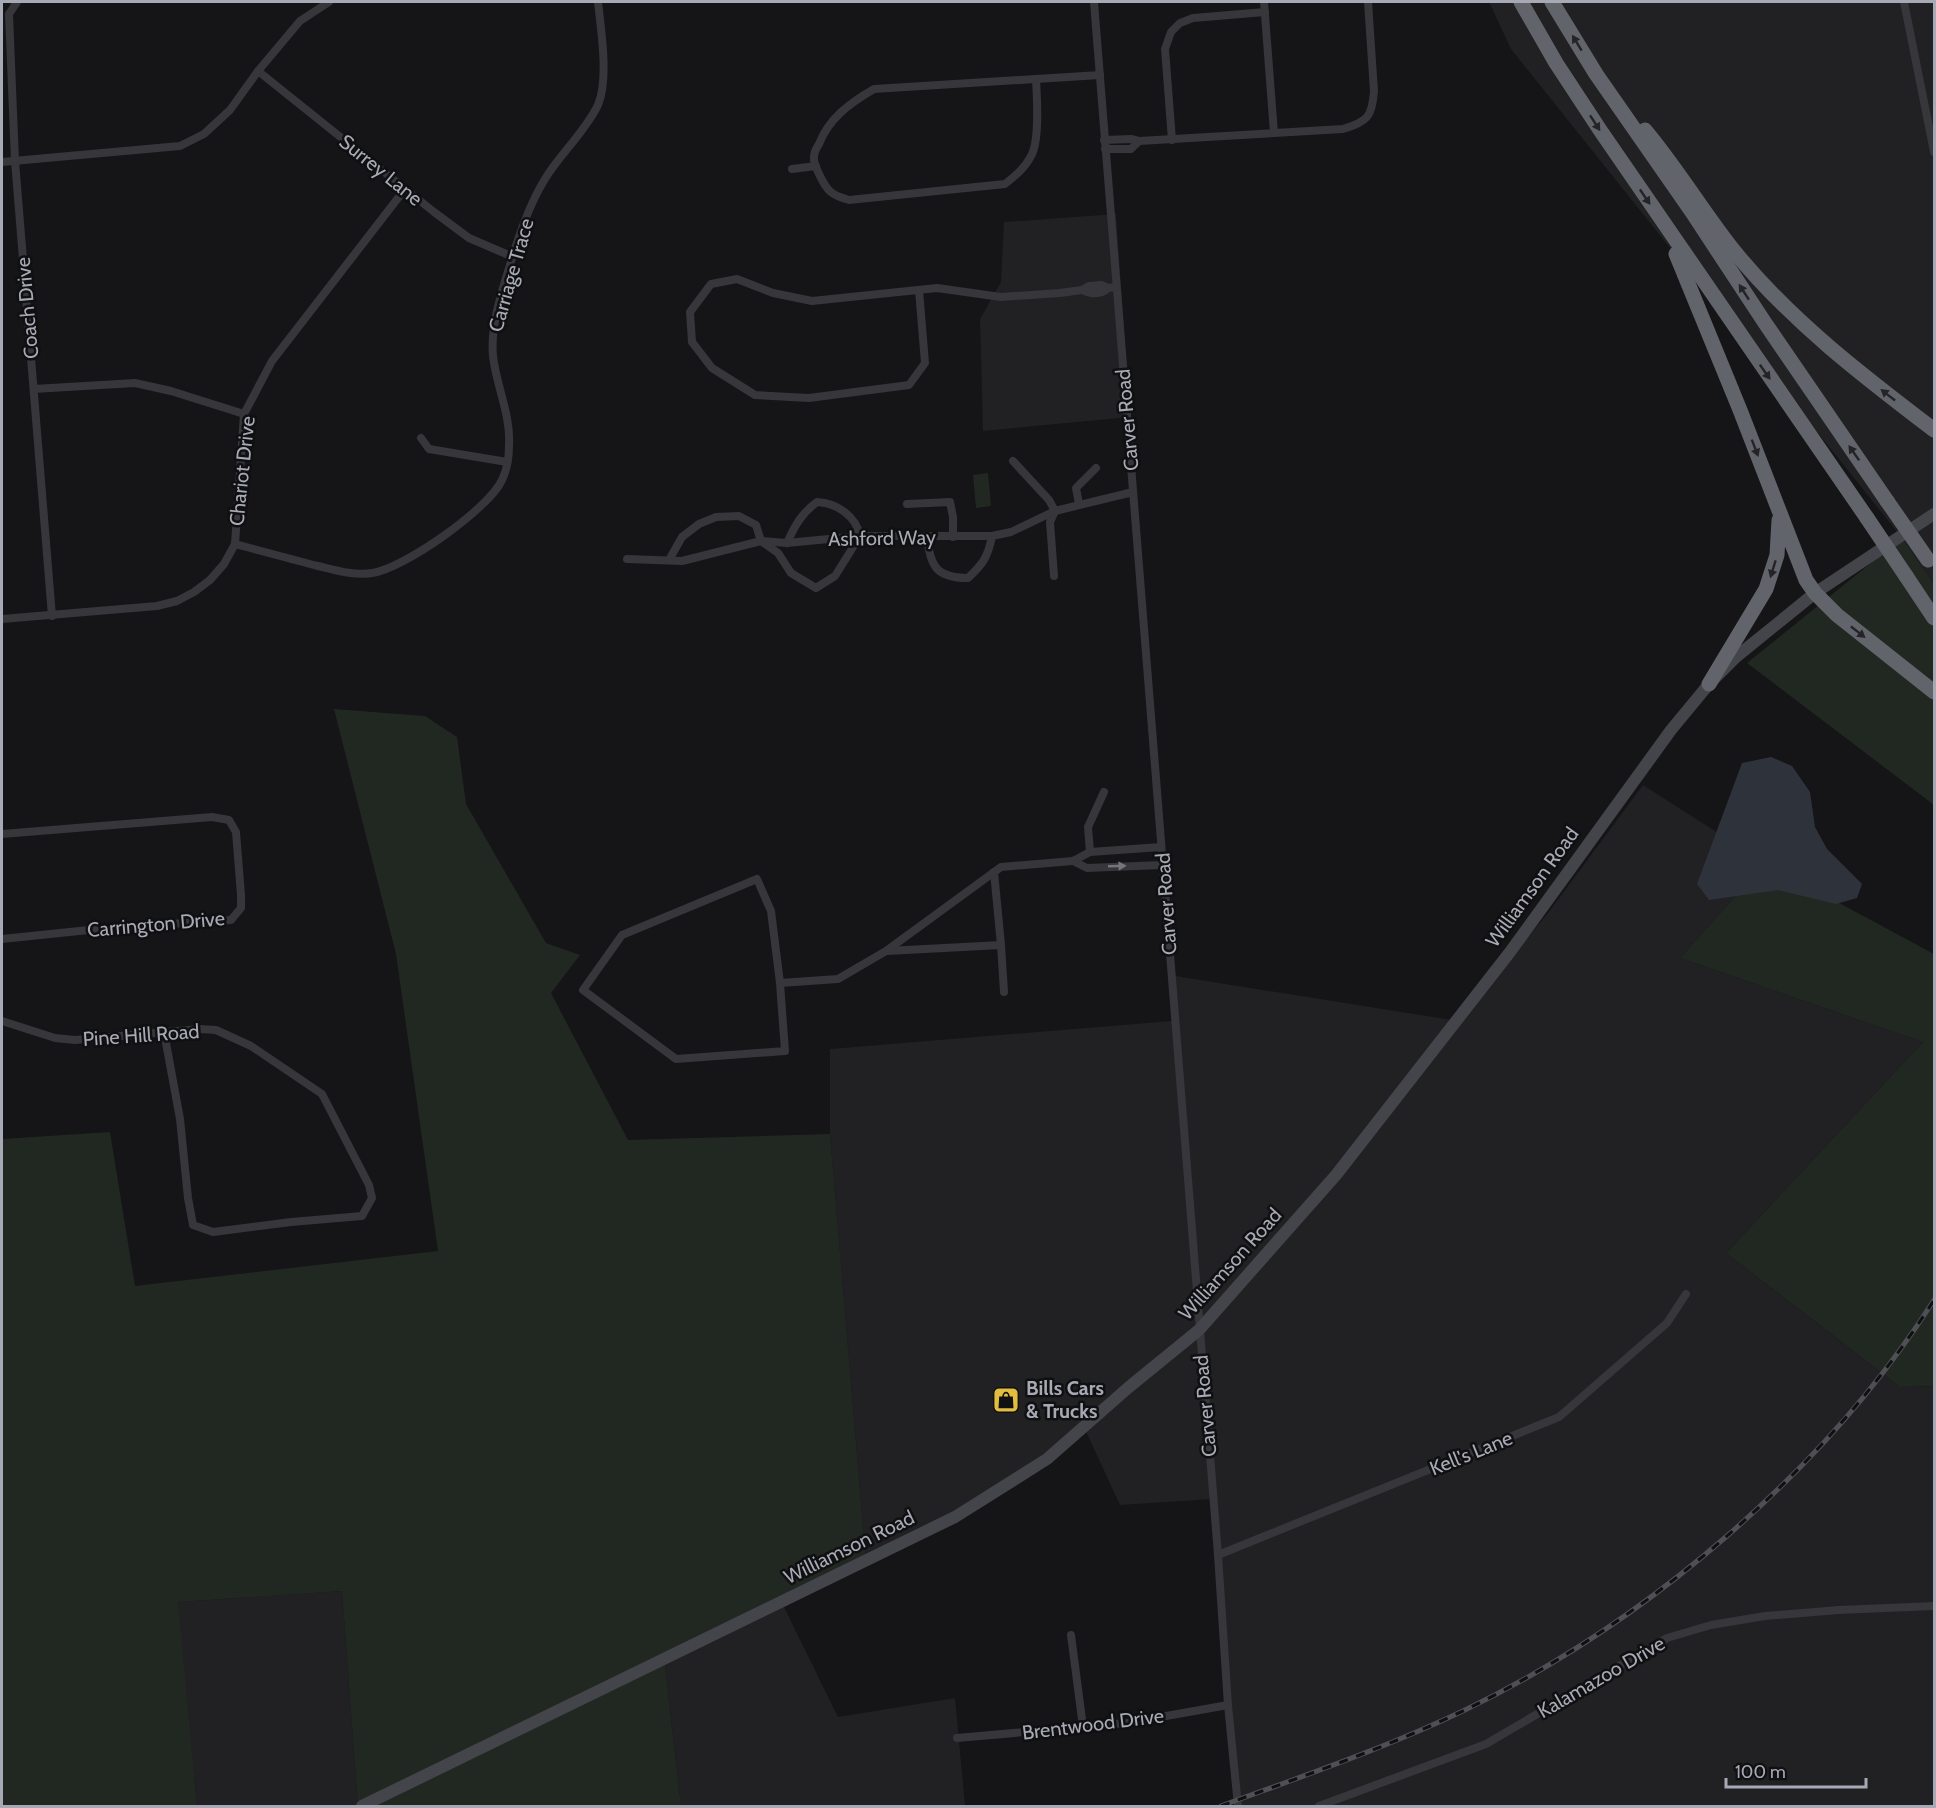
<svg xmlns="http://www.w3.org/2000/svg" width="1936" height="1808" viewBox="0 0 1936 1808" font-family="Cabin,sans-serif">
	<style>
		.built { fill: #212023 }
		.green { fill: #212822 }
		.water { fill: #2e333b }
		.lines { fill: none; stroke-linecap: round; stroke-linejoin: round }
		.minor { stroke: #36363b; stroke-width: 8 }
		.secondary { stroke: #44454a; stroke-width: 12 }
		.motorway { stroke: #62646b; stroke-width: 15 }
		.rail-casing { stroke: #4f5055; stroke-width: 5 }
		.rail { stroke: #100f11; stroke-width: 3; stroke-dasharray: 9; stroke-linecap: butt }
		.motorway-bridge { stroke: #62646b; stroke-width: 15 }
		.oneway { fill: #242428 }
		.oneway2 { fill: #74767e }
		.labels { text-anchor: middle; stroke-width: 5; stroke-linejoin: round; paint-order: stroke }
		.street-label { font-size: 20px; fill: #a7aab5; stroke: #100f11 }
		.poi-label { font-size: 20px; font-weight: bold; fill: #a7aab5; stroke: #100f11; text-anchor: start }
	</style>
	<rect width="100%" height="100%" fill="#151416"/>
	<g class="built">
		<polygon points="1489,2 1934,2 1934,584 1902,538 1511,49"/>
		<polygon points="1116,214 1130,417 983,431 980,319 1001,282 1004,222"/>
		<polygon points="1643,785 1765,863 1680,958 1923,1042 1726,1253 1900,1387 1934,1386 1934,1806 1241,1806 1213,1499 1120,1505 1083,1425 956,1519 866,1561 830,1134 830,1049 1172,1021 1169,975 1458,1021 1548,913"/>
		<polygon points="342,1591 358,1806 197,1806 177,1602"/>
		<polygon points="784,1607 838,1717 955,1698 965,1806 681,1806 664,1658"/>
	</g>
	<g class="green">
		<polygon points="988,473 991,506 976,508 973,475"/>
		<polygon points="1902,538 1934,584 1934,805 1747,663"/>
		<polygon points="334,709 425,716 457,737 466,804 546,943 580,955 551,993 628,1140 830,1134 866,1561 784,1607 664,1658 681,1806 358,1806 342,1591 178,1602 197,1806 2,1806 2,1139 110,1132 135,1286 438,1251 396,954"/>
		<polygon points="1765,863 1934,954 1934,1386 1900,1387 1726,1253 1923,1042 1680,958"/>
	</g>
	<polygon class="water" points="1771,757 1792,766 1810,792 1815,827 1827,849 1862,884 1857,898 1836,904 1778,890 1709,900 1697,884 1742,763"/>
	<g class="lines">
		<g class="minor">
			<polyline points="17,2 9,14 15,161 52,616"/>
			<polyline points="1094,2 1218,1555 1228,1705 1238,1806"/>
			<polyline points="1264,2 1274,133"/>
			<polyline points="1904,2 1934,152"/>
			<polyline points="258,71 434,212 469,238 513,257"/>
			<path d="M 1036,79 C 1037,97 1040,141 1031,156 C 1025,168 1015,176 1005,184 L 849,200 C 831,195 827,191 819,174 C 817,169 813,162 814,157 C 814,153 817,147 819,144 C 829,118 850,103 874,89 Z"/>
			<polyline points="1036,79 1100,75"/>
			<polyline points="1104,140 1131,139 1139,141"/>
			<polyline points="1172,140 1165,49 1171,32 1180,23 1193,18 1265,12"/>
			<path d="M 1105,149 L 1131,149 L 1139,141 L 1343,129 C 1368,121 1372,117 1374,91 L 1368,2"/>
			<polyline points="2,162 180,146 204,134 230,110 258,71 300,21 329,2"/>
			<polyline points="792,169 816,166"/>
			<polyline points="919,290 925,363 909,385 809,398 755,395 712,368 692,342 690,312 711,284 737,279 773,293 812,301 937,288 1001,297 1060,293 1082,290 1089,286 1102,285 1108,288 1116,287"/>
			<path d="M 1082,290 C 1091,294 1101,295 1108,288"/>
			<polyline points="34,389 135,383 171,391 244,414"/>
			<polyline points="421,438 429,449 507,462"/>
			<polyline points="1013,461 1049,500 1055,511 1050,522 1054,576"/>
			<polyline points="907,504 950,502 953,517 953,537"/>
			<polyline points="1079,504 1076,488 1096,468"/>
			<path d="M 927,536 C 930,566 936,578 968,578 C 983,564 988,557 992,536"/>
			<path d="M 235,544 C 262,551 290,559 318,566 C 335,570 354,576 372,573 C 403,569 489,509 502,480 C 507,470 509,455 509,445 C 511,415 496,385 493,356 C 490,324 503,289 512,258 C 520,232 530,203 545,179 C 560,154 585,132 598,105 C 609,79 601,30 598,2"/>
			<polyline points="627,559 682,561 761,541 787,543 860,536 992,536 1011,532 1055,511 1133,492"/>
			<path d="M 669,560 L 682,537 L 699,524 L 716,517 L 739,516 L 756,525 L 761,541 L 778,553 L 791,573 L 816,588 L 835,576 L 860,536 C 856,516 837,503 817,502 C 802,513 795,525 787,543"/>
			<polyline points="2,619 157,606 177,601 194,592 210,580 224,564 235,544 244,414 272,361 405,189"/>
			<polyline points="2,834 212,817 229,820 236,832 241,895 241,908 231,920 108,928 2,939"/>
			<polyline points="1090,852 1088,827 1104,792"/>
			<polyline points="1073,861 1087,868 1162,865"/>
			<polyline points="1001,945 1004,992"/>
			<polyline points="887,951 1001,945 994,872"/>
			<polyline points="780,983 771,911 757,879 622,935 583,990 676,1059 785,1051 780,983 838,979 886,951 1001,867 1073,861 1090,852 1161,847"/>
			<polyline points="2,1021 55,1038 75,1040 200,1029 216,1030 251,1046 322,1094 369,1185 372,1198 362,1216 291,1222 213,1232 193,1225 188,1198 180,1119 164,1032"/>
			<polyline points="1218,1555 1559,1417 1667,1323 1686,1294"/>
			<polyline points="1071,1635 1083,1727"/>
			<polyline points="957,1738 1127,1723 1228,1705"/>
			<polyline points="1319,1806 1486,1744 1667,1638 1711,1625 1765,1616 1839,1610 1934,1606"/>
		</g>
		<polyline class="secondary" points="362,1806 955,1517 1047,1459 1129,1387 1199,1330 1336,1175 1510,952 1671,730 1709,684 1736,657 1815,593 1934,514"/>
		<g class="motorway">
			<polyline points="1521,2 1556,63 1600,130 1867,518"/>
			<polyline points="1552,2 1596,74 1692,212 1765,323 1887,501"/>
			<path d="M 1645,130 C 1677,168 1703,212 1734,251 C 1791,321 1863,376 1934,430"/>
			<polyline points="1676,254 1740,410 1806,580 1815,593 1837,615 1934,692"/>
			<polyline points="1906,576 1934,618"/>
			<polyline points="1709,684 1766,589 1777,555 1779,520"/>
		</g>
		<defs>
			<path id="rail" d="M 1221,1806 C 1303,1776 1386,1748 1465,1710 C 1647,1622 1826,1470 1934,1300"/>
		</defs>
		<use href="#rail" class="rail-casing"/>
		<use href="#rail" class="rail"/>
		<g class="motorway-bridge">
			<polyline points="1887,501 1928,560"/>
			<polyline points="1867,518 1906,576"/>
		</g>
	</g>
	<defs><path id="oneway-solid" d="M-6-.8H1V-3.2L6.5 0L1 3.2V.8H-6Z" transform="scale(1.5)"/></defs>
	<g class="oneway">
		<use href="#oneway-solid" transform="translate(1577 43) rotate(-121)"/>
		<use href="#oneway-solid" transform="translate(1595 123) rotate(57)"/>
		<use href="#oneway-solid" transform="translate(1645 197) rotate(56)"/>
		<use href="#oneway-solid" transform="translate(1744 292) rotate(-123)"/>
		<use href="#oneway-solid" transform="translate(1765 372) rotate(55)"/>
		<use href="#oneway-solid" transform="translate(1888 395) rotate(-142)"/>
		<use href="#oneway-solid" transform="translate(1755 448) rotate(69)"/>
		<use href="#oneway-solid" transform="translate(1854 453) rotate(-125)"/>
		<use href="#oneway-solid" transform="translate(1773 569) rotate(107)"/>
		<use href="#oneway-solid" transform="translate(1858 632) rotate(38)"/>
	</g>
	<use class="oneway2" href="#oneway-solid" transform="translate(1117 866) rotate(-2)"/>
	<defs>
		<symbol id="shop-square" viewBox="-11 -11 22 22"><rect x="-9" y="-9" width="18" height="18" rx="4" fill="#e2bd40" stroke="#100f11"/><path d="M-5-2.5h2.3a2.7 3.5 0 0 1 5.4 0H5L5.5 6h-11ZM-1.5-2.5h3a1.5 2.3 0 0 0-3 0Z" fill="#111"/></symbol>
	</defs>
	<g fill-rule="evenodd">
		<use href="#shop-square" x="991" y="1385" width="30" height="30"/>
	</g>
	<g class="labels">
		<g class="street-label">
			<text transform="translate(381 170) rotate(39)" y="7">Surrey Lane</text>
			<text transform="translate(511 275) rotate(-74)" y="7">Carriage Trace</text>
			<text transform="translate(27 308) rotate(-95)" y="7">Coach Drive</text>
			<text transform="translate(1127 420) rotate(-95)" y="7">Carver Road</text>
			<text transform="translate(242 471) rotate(-84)" y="7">Chariot Drive</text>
			<text transform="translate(882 538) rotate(-1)" y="7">Ashford Way</text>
			<text transform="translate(1532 887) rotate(-54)" y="7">Williamson Road</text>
			<text transform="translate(1166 904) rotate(-94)" y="7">Carver Road</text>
			<text transform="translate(156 924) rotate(-5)" y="7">Carrington Drive</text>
			<text transform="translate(141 1035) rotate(-4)" y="7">Pine Hill Road</text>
			<text transform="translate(1230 1264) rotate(-48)" y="7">Williamson Road</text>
			<text transform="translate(1205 1406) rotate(-95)" y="7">Carver Road</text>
			<text transform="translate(1471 1453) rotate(-22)" y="7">Kell's Lane</text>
			<text transform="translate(849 1547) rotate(-26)" y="7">Williamson Road</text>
			<text transform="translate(1601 1677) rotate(-30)" y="7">Kalamazoo Drive</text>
			<text transform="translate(1093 1724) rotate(-7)" y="7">Brentwood Drive</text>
		</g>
		<g class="poi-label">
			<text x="1026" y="1395">Bills Cars<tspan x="1026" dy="23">&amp; Trucks</tspan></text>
		</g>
	</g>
	<rect width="1936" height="1808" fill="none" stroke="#a7aab5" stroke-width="6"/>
	<path d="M1726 1778v9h140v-9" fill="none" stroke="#a7aab5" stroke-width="3"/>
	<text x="1735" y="1778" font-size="18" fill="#a7aab5" stroke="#100f11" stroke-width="4.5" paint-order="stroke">100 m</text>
</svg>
